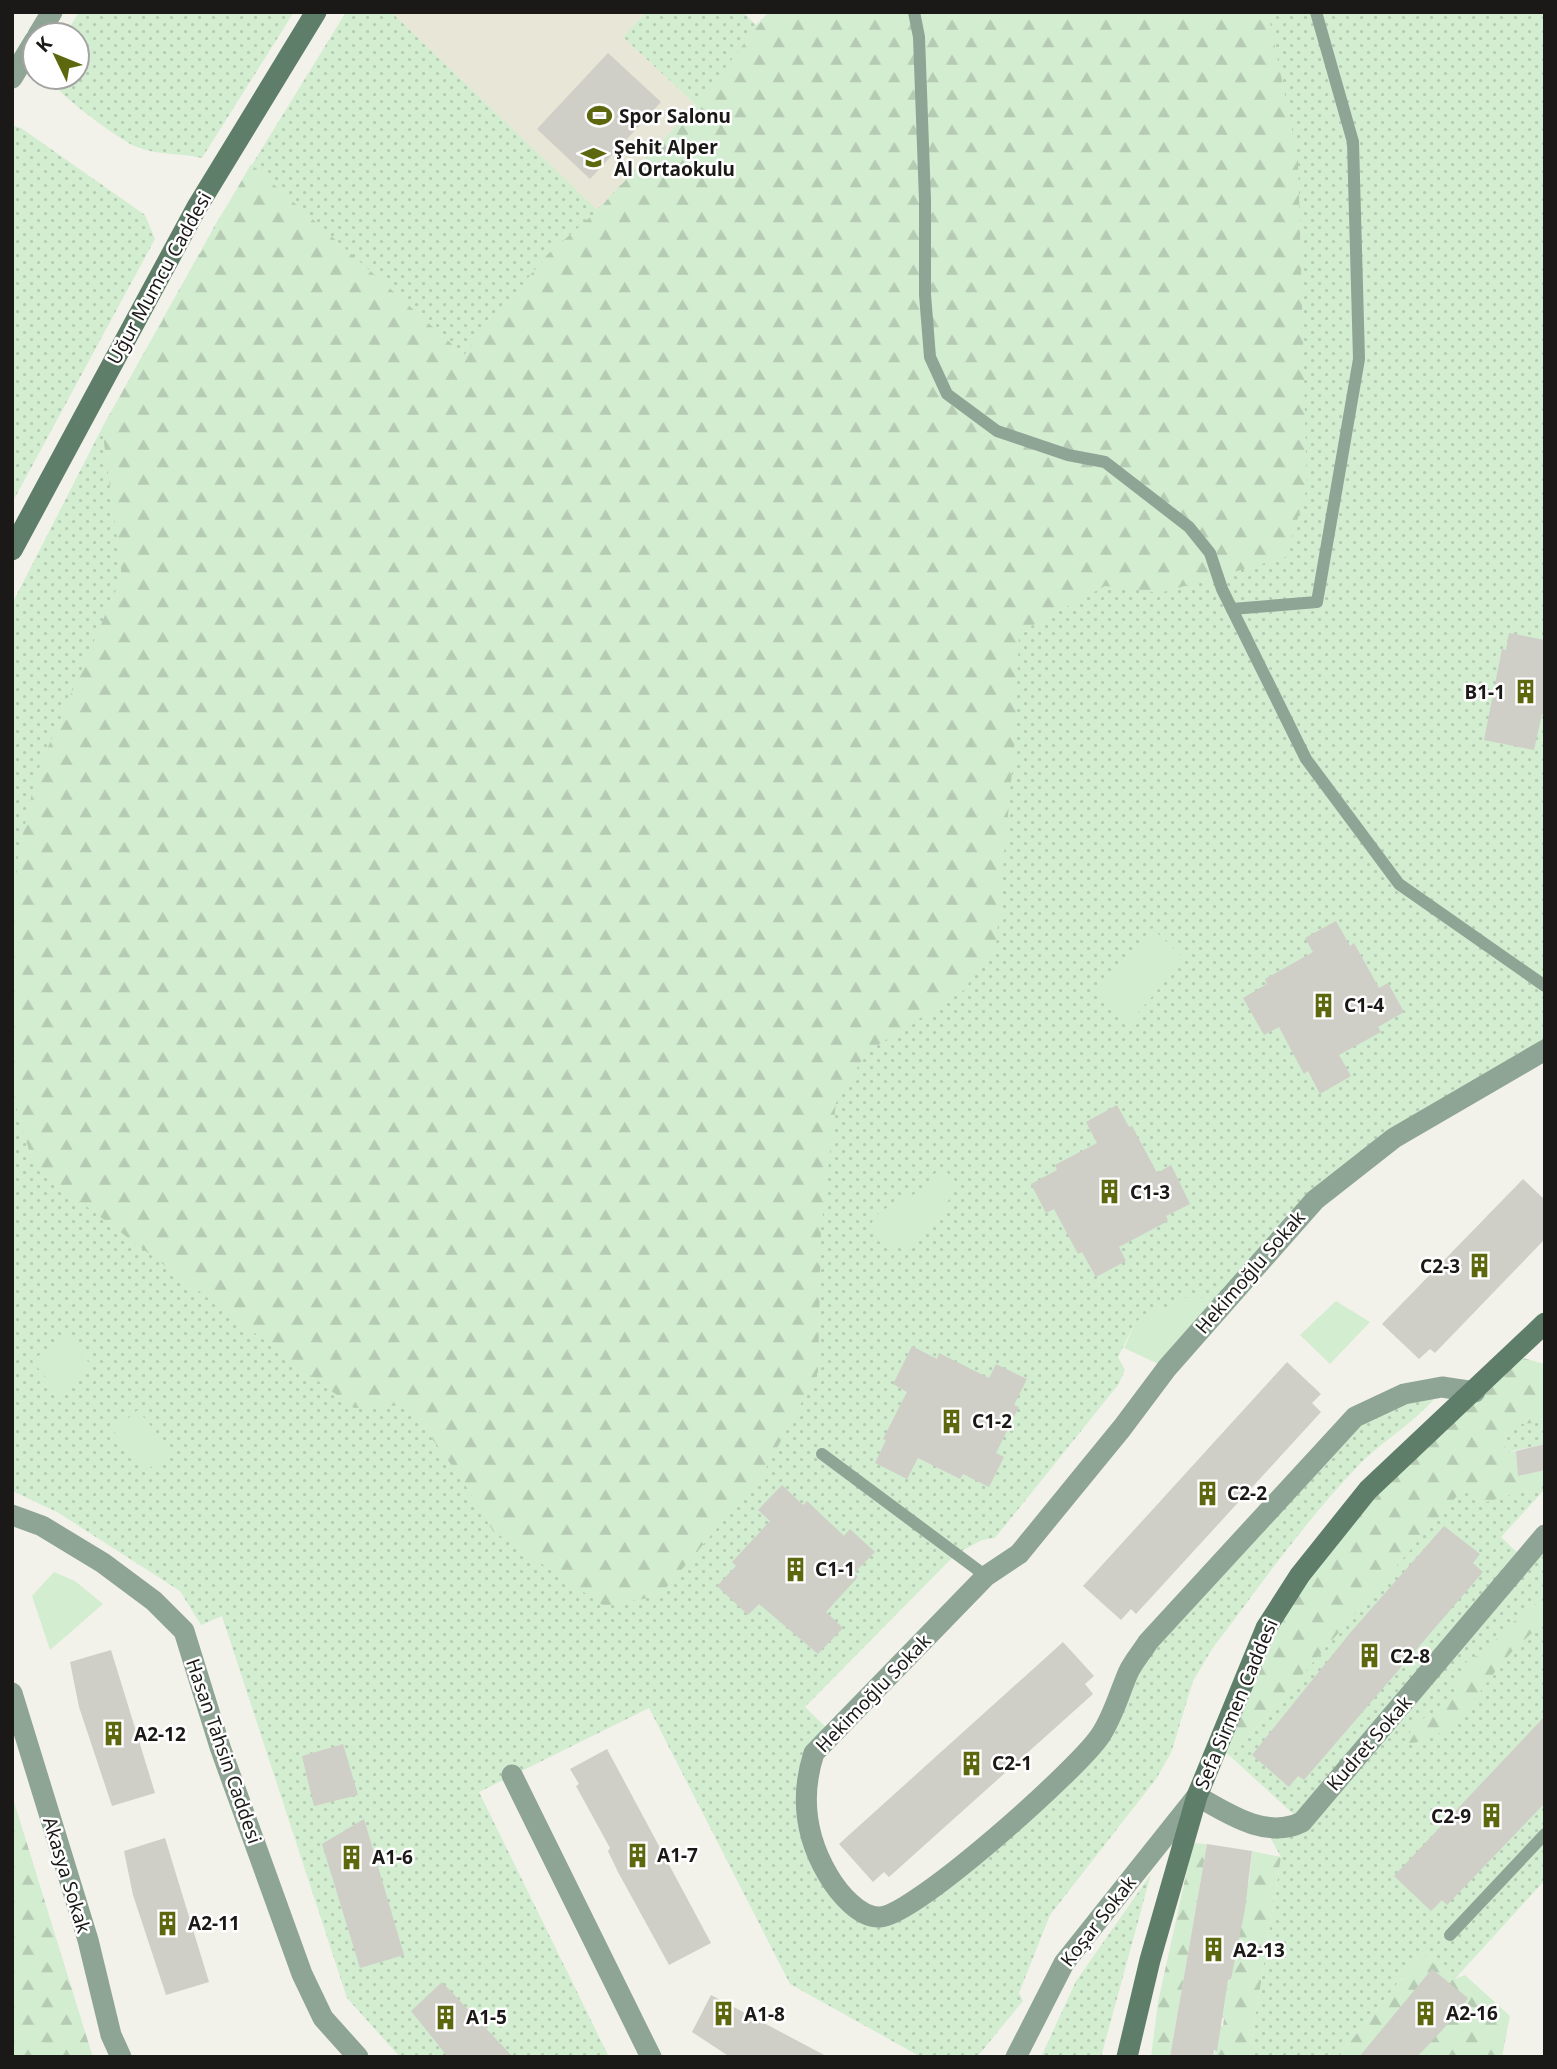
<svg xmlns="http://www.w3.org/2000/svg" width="1557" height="2069" viewBox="0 0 1557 2069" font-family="'Noto Sans',sans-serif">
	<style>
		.built { fill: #e8e6d7 }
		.grass { fill: url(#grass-dots) }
		.forest { fill: url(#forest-firs) }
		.green { fill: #d3edd1 }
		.building { fill: #cfcec7 }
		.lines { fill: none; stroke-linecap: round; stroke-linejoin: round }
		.lane { stroke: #8ea495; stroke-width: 12 }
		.street { stroke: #8ea495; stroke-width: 21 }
		.secondary { stroke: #5f7e69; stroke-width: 21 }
		.labels { text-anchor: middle; stroke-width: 5; stroke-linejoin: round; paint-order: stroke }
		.poi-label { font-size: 19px; font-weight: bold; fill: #1a1917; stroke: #fff; text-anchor: start }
		.street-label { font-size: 19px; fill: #1a1917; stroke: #fff }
	</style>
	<defs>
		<pattern id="grass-dots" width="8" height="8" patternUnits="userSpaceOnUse" patternTransform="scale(1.75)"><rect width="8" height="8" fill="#d3edd1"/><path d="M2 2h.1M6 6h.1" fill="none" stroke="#b5cbb3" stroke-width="1.8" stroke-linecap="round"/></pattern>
		<pattern id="forest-firs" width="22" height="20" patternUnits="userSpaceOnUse" patternTransform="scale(1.75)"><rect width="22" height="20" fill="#d3edd1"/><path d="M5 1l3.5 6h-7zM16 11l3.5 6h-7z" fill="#b5cbb3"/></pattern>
	</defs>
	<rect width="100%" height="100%" fill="#f3f2ea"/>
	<polygon class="built" points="391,12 646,12 623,37 696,105 597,211"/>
	<g class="grass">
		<path d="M 79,12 L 294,12 L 202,158 C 181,153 157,155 137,147 C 122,142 52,90 48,77 L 77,77 L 77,35 L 65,35 Z"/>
		<path d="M 346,12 L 391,12 L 597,210 L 696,105 L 623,37 L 646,12 L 743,12 L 756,25 L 769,12 L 1545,12 L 1545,1050 L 1394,1138 L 1216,1311 L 1136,1321 L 1118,1357 L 1125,1370 L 1118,1385 L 995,1538 L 982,1540 L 956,1554 L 805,1707 L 833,1734 L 804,1797 L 847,1899 L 893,1915 L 1072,1768 L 1129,1672 L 1355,1417 L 1444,1385 C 1424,1418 1386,1437 1359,1465 C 1305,1521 1259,1587 1212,1649 L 1193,1681 L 1171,1753 L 1156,1779 L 1050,1915 L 1019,1993 L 1023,2001 L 977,2057 L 921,2057 L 790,1984 L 649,1708 L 479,1792 L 609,2057 L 400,2057 L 347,1998 L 222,1616 L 201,1625 L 180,1591 L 57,1512 L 12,1491 L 12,604 L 102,428 L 218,220 Z"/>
		<polygon points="12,125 21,128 145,215 155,239 12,503"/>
		<polygon points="1541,1421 1545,1422 1545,1444 1508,1452 1502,1440 1521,1424"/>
		<polygon points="1545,1484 1545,1489 1501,1537 1525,1560 1545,1535 1545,1880 1453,1981 1422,1953 1338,2057 1249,2057 1281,1857 1264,1826 1301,1821 1231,1757 1463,1488"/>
		<polygon points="1151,1874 1101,2057 1041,2057 1076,1981"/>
	</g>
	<g class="forest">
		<polygon points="769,12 1268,12 1298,159 1307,488 1286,557 1160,593 1105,586 1019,633 1015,739 996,946 963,991 867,1052 836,1103 821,1229 818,1372 762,1476 659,1596 604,1606 493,1531 459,1475 407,1405 354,1408 34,1167 12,1093 12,929 18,856 36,775 122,576 102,428 251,164 464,355 547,255 597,211 696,105"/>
		<polygon points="1512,1355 1545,1364 1545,1422 1522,1424 1502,1440 1508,1452 1516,1451 1519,1475 1545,1470 1545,1485 1480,1504 1463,1489 1231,1757 1217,1745 1300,1575"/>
		<path d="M 1535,1604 L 1545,1605 L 1545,1622 C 1528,1636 1512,1650 1498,1668 C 1475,1697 1448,1745 1405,1743 C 1413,1720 1430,1715 1450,1703 L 1465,1663 L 1484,1652 L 1511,1624 Z"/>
		<polygon points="12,1795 86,2035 93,2057 12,2057"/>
		<polygon points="1193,1843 1207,1844 1170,2057 1151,2057 1158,2002"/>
		<polygon points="1252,1851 1281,1857 1249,2057 1213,2057 1218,2044 1218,2026 1223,2026 1224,2018 1221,2017 1228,1980 1231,1979 1233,1955 1236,1955 1238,1945 1235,1944 1246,1882 1249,1882"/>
		<polygon points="1422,1953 1452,1980 1465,1975 1510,2016 1502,2057 1338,2057"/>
	</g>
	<g class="green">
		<polygon points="1152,928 1185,959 1128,1024 1094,994"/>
		<path d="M 939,1169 L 944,1169 L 957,1183 C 946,1210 928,1234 903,1249 L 882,1244 C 851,1213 899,1205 916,1193 C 925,1187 932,1177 939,1169 Z"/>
		<polygon points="1196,1293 1216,1311 1167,1368 1124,1348 1136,1321"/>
		<polygon points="1336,1301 1370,1322 1330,1364 1300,1335"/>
		<polygon points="65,1334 92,1366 60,1394 32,1361"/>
		<polygon points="138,1410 171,1451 146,1471 113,1430"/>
		<polygon points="54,1572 75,1581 103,1604 50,1650 32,1596"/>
	</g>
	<g class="building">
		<polygon points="608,53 661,102 590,179 537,129"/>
		<polygon points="1509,633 1545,640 1545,714 1542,714 1534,750 1484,740 1502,649 1506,650"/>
		<polygon points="1336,921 1350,946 1354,943 1379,988 1388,983 1404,1012 1378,1027 1381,1032 1339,1055 1351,1076 1320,1094 1308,1071 1304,1074 1279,1027 1264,1035 1243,998 1267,984 1265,979 1313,952 1305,938"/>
		<polygon points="1117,1105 1129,1127 1132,1126 1157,1173 1171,1165 1190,1204 1166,1216 1168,1221 1119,1247 1126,1261 1096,1277 1082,1252 1078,1254 1054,1209 1046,1213 1031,1184 1057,1170 1055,1165 1097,1143 1086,1122"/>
		<polygon points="1523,1179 1545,1200 1545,1239 1435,1353 1430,1349 1419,1359 1382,1324"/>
		<polygon points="912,1346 937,1359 939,1353 989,1378 996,1364 1027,1379 1014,1405 1019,1407 996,1453 1004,1457 989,1487 963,1474 960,1479 918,1458 907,1479 875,1463 886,1440 883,1439 907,1392 893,1384"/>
		<polygon points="1287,1362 1321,1394 1312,1403 1321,1412 1136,1614 1131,1609 1121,1620 1083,1586"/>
		<polygon points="1545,1444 1545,1470 1518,1476 1516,1451"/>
		<polygon points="782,1485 803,1505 807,1501 844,1536 850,1529 875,1552 854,1573 858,1577 826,1612 843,1628 818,1654 759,1604 748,1615 717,1586 736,1566 732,1562 770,1521 758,1510"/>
		<polygon points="1444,1526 1480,1554 1473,1563 1483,1572 1304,1780 1298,1776 1289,1787 1252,1755 1350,1633"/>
		<polygon points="1063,1642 1094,1676 1085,1684 1093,1694 889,1877 884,1872 873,1882 839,1844"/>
		<polygon points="111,1650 155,1793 112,1806 79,1707 70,1662"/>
		<polygon points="1545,1716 1545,1803 1447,1905 1442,1900 1431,1911 1394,1876"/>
		<polygon points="343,1744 358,1795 314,1806 302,1756"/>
		<polygon points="607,1749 711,1943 669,1965 618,1872 608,1851 610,1848 576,1786 579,1784 570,1769"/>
		<polygon points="364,1819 404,1955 360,1968 322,1844"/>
		<polygon points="165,1838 209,1982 166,1995 133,1895 124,1851"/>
		<polygon points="1207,1844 1252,1851 1245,1909 1231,1979 1228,1980 1217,2051 1214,2050 1213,2057 1170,2057"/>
		<polygon points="1432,1969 1468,1998 1457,2014 1417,2057 1359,2057"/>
		<polygon points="442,1982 513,2057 448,2057 411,2011"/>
		<polygon points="711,1995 828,2057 730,2057 692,2032"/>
	</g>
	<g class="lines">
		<g class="lane">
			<polyline points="914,12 919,37 925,200 925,295 930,357 947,394 997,431 1068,455 1105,462 1189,527 1210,553 1222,589 1306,759 1399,884 1545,986"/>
			<polyline points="1232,609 1317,602 1359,359 1353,142 1316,12"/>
			<polyline points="822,1454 986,1576"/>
			<polyline points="1450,1935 1545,1834"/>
		</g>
		<g class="street">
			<polyline points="38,35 52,12"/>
			<polyline points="12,78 35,40"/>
			<path d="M 1475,1392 L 1442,1387 L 1404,1394 L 1355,1417 L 1148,1642 C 1142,1652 1133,1662 1128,1673 C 1119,1694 1113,1717 1100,1736 C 1078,1769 914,1916 880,1917 C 859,1918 838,1892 828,1875 C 805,1836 800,1796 814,1753 L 986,1576 L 1019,1554 L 1122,1428 L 1167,1368 L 1315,1200 L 1394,1138 L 1545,1050"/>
			<polyline points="12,1515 42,1526 103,1563 154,1601 184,1631 220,1747 302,1974 323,2018 358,2057"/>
			<polyline points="12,1693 88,1940 111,2035 121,2057"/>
			<polyline points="512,1775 651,2057"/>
			<path d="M 1016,2057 L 1064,1963 L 1197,1796 C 1227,1813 1266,1840 1302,1822 L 1545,1535"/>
		</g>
		<g class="secondary">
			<polyline points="12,550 197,207 316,12"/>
			<polyline points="1127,2057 1150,1960 1197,1796 1266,1628 1300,1575 1368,1490 1545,1323"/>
		</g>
	</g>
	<defs>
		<symbol id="stadium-bare" viewBox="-9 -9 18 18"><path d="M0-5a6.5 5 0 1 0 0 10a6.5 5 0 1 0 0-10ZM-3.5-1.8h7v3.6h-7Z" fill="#5d680e" stroke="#fff" stroke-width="2.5" paint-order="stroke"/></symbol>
		<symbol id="school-bare" viewBox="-9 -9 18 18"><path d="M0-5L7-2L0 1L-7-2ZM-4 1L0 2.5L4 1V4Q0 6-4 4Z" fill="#5d680e" stroke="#fff" stroke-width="2.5" paint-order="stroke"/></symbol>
		<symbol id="building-bare" viewBox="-9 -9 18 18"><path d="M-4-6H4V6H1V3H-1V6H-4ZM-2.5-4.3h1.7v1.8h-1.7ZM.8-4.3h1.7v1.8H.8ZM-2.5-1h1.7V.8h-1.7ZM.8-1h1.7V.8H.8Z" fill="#5d680e" stroke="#fff" stroke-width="2.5" paint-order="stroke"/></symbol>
	</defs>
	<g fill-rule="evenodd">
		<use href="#stadium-bare" x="582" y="98" width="35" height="35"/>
		<use href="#school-bare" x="576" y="140" width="35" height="35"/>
		<use href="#building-bare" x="1508" y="674" width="35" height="35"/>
		<use href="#building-bare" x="1306" y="988" width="35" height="35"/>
		<use href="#building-bare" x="1092" y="1174" width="35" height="35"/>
		<use href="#building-bare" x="1462" y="1248" width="35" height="35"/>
		<use href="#building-bare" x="934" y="1404" width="35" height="35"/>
		<use href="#building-bare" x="1190" y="1476" width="35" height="35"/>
		<use href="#building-bare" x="778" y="1552" width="35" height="35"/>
		<use href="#building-bare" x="1352" y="1638" width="35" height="35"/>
		<use href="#building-bare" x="96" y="1716" width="35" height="35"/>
		<use href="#building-bare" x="954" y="1746" width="35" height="35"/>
		<use href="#building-bare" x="1474" y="1798" width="35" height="35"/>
		<use href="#building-bare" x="620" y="1838" width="35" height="35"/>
		<use href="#building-bare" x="334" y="1840" width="35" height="35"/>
		<use href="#building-bare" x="150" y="1906" width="35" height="35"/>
		<use href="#building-bare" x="1196" y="1932" width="35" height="35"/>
		<use href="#building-bare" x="1408" y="1996" width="35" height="35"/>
		<use href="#building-bare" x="706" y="1996" width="35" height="35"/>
		<use href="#building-bare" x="428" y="2000" width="35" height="35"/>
	</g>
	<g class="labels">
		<g class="poi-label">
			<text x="619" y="123">Spor Salonu</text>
			<text x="614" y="154">Şehit Alper<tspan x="614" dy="22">Al Ortaokulu</tspan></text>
			<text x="1505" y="699" text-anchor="end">B1-1</text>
			<text x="1344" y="1012">C1-4</text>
			<text x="1130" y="1199">C1-3</text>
			<text x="1460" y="1273" text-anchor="end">C2-3</text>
			<text x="972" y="1428">C1-2</text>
			<text x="1227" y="1500">C2-2</text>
			<text x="815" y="1576">C1-1</text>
			<text x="1390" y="1663">C2-8</text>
			<text x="134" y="1741">A2-12</text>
			<text x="992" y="1770">C2-1</text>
			<text x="1471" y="1823" text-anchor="end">C2-9</text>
			<text x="657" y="1862">A1-7</text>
			<text x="372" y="1864">A1-6</text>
			<text x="188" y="1930">A2-11</text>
			<text x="1233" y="1957">A2-13</text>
			<text x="1446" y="2020">A2-16</text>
			<text x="744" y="2021">A1-8</text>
			<text x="466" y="2024">A1-5</text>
		</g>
		<g class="street-label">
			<text transform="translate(159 278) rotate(-61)" y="7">Uğur Mumcu Caddesi</text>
			<text transform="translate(1250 1272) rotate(-49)" y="7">Hekimoğlu Sokak</text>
			<text transform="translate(873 1693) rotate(-46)" y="7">Hekimoğlu Sokak</text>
			<text transform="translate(1236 1704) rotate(-67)" y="7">Sefa Sirmen Caddesi</text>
			<text transform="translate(1369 1743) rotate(-49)" y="7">Kudret Sokak</text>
			<text transform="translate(224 1751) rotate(71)" y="7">Hasan Tahsin Caddesi</text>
			<text transform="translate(67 1875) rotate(73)" y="7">Akasya Sokak</text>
			<text transform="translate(1098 1921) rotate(-52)" y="7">Koşar Sokak</text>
		</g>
	</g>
	<rect width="1557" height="2069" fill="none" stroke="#1a1917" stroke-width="28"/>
	<g transform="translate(56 56) rotate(313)"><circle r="33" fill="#ffffff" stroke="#a3a3a2" stroke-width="2"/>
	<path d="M0-5L12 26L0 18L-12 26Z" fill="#5d680e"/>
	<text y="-10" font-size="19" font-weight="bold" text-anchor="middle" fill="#1a1917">K</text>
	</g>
</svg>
